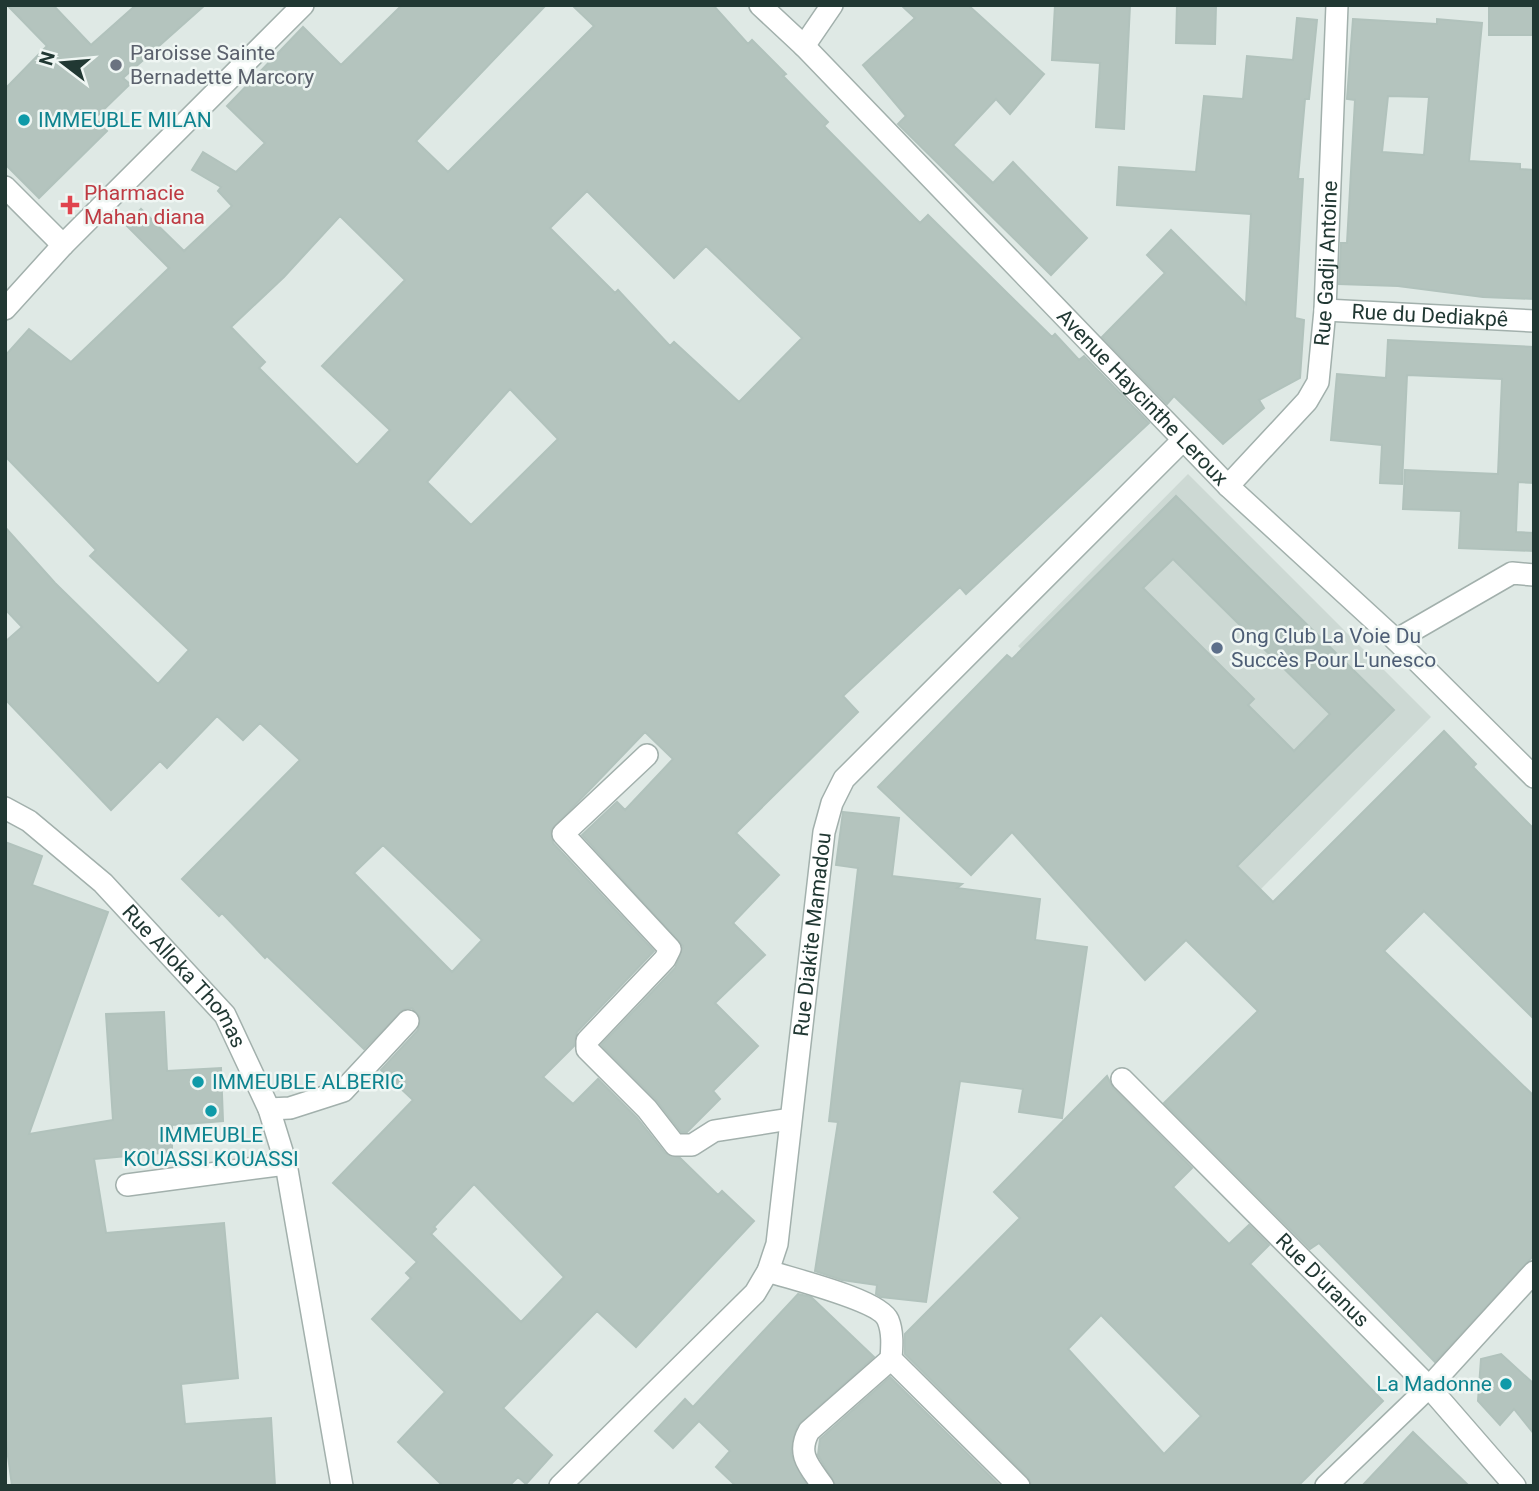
<svg xmlns="http://www.w3.org/2000/svg" width="1539" height="1491" viewBox="0 0 1539 1491" font-family="Roboto,sans-serif">
	<style>
		.built { fill: #cdd9d4 }
		.building { fill: #b4c4be; stroke: #b1c2bc; stroke-width: 2; fill-rule: evenodd }
		.lines { fill: none; stroke-linecap: round; stroke-linejoin: round }
		.minor-casing { stroke: #a2b0ac; stroke-width: 24 }
		.minor { stroke: #fff; stroke-width: 21 }
		.worship-dot { fill: #6b7280; stroke: #eff6f3; stroke-width: 2.5 }
		.culture-dot { fill: #0f9aa8; stroke: #eff6f3; stroke-width: 2.5 }
		.health-dot { fill: #e0444e; stroke: #eff6f3; stroke-width: 2.5 }
		.service-dot { fill: #5c6f8a; stroke: #eff6f3; stroke-width: 2.5 }
		.labels { text-anchor: middle; stroke-width: 5; stroke-linejoin: round; paint-order: stroke }
		.worship-label { font-size: 21px; fill: #5b616d; stroke: #eff6f3; text-anchor: start }
		.culture-label { font-size: 21px; fill: #0d838f; stroke: #eff6f3; text-anchor: start }
		.health-label { font-size: 21px; fill: #be3a42; stroke: #eff6f3; text-anchor: start }
		.street-label { font-size: 21px; fill: #213833; stroke: #eff6f3 }
		.service-label { font-size: 21px; fill: #4e5e75; stroke: #eff6f3; text-anchor: start }
	</style>
	<rect width="100%" height="100%" fill="#dfe9e5"/>
	<polygon class="built" points="1188,474 1431,717 1261,889 1018,646"/>
	<g class="building">
		<polygon points="7,5 53,5 91,45 136,5 205,5 123,78 130,84 95,118 107,131 39,198 5,164 5,89 47,46"/>
		<path d="M 402,5 L 546,5 L 416,141 L 448,172 L 594,26 L 572,5 L 713,5 L 748,44 L 752,40 L 786,74 L 783,76 L 828,122 L 824,126 L 920,223 L 928,215 L 1052,337 L 1055,334 L 1079,360 L 1084,356 L 1149,423 L 966,594 L 960,587 L 843,696 L 858,712 L 736,833 L 779,875 L 733,923 L 765,955 L 715,1003 L 758,1046 L 713,1091 L 720,1099 L 687,1132 L 681,1132 L 656,1100 L 601,1045 L 675,968 L 683,946 L 582,835 L 617,802 L 625,810 L 673,759 L 645,732 L 551,830 L 553,843 L 654,951 L 577,1032 L 574,1046 L 543,1077 L 573,1104 L 598,1079 L 637,1118 L 665,1153 L 680,1158 L 718,1195 L 722,1191 L 754,1221 L 636,1347 L 597,1311 L 503,1408 L 552,1455 L 526,1484 L 518,1477 L 509,1486 L 443,1486 L 398,1442 L 445,1392 L 372,1319 L 411,1278 L 406,1273 L 417,1262 L 333,1183 L 413,1100 L 381,1070 L 418,1030 L 420,1017 L 412,1008 L 404,1009 L 364,1049 L 267,956 L 265,958 L 222,913 L 219,916 L 182,879 L 300,760 L 260,723 L 243,740 L 217,716 L 167,768 L 160,761 L 111,810 L 5,699 L 5,642 L 22,627 L 5,609 L 5,527 L 55,583 L 158,684 L 189,650 L 90,556 L 96,550 L 5,456 L 5,356 L 29,329 L 71,362 L 169,268 L 126,225 L 141,209 L 184,251 L 232,206 L 218,191 L 221,187 L 192,170 L 203,152 L 236,172 L 265,143 L 227,106 L 303,27 L 341,65 ZM 587,191 L 674,278 L 706,246 L 802,338 L 739,402 L 674,342 L 670,346 L 618,290 L 615,293 L 550,228 ZM 340,216 L 405,280 L 322,366 L 390,430 L 357,465 L 259,368 L 265,362 L 231,327 L 284,277 ZM 510,389 L 558,439 L 471,525 L 427,482 ZM 383,845 L 482,940 L 452,972 L 354,873 ZM 474,1184 L 564,1277 L 521,1322 L 431,1234 L 436,1229 L 434,1227 Z"/>
		<polygon points="901,5 968,5 1044,74 1010,114 996,99 953,145 993,183 1013,162 1087,238 1051,275 898,124 906,116 863,65 915,18"/>
		<polygon points="1055,5 1130,5 1124,129 1096,127 1100,63 1052,60"/>
		<polygon points="1177,5 1216,5 1215,44 1176,43"/>
		<rect x="1489" y="5" width="45" height="30"/>
		<polygon points="1297,18 1317,20 1309,99 1305,99 1298,179 1303,179 1295,318 1304,320 1300,378 1259,400 1264,408 1223,444 1174,396 1167,404 1102,337 1165,273 1147,255 1171,230 1246,304 1251,214 1117,205 1119,167 1196,172 1204,96 1243,99 1247,56 1293,60"/>
		<path d="M 1353,19 L 1437,24 L 1437,19 L 1482,23 L 1469,161 L 1520,164 L 1520,169 L 1534,170 L 1534,299 L 1483,297 L 1398,286 L 1339,284 L 1341,243 L 1347,243 L 1355,100 L 1347,99 ZM 1388,96 L 1429,97 L 1424,155 L 1382,152 Z"/>
		<polygon points="1388,340 1534,347 1534,483 1518,482 1516,532 1534,533 1534,551 1459,548 1461,511 1403,509 1405,470 1498,474 1502,379 1407,375 1402,484 1380,483 1382,445 1331,440 1337,374 1386,378"/>
		<path d="M 1176,496 L 1394,710 L 1237,866 L 1273,902 L 1444,731 L 1476,764 L 1473,767 L 1534,829 L 1534,1019 L 1424,911 L 1384,951 L 1534,1096 L 1534,1255 L 1435,1362 L 1319,1243 L 1310,1249 L 1164,1103 L 1258,1011 L 1186,940 L 1145,980 L 1012,832 L 971,875 L 878,787 L 1007,655 L 1012,659 ZM 1173,559 L 1330,714 L 1294,751 L 1248,705 L 1254,699 L 1143,588 Z"/>
		<polygon points="843,812 899,818 892,876 962,884 957,888 1040,899 1035,940 1087,947 1062,1118 1019,1112 1023,1089 960,1081 926,1302 881,1297 876,1294 877,1285 842,1280 815,1271 838,1122 829,1121 858,868 836,865"/>
		<polygon points="5,842 42,856 32,885 108,912 29,1134 113,1120 106,1014 164,1012 167,1071 221,1068 223,1121 172,1125 172,1152 94,1159 106,1233 224,1223 238,1378 181,1384 185,1424 271,1418 275,1486 12,1486 5,1434"/>
		<path d="M 1107,1076 L 1113,1088 L 1192,1168 L 1173,1187 L 1229,1244 L 1249,1225 L 1269,1245 L 1250,1264 L 1383,1401 L 1298,1486 L 1032,1486 L 1028,1477 L 905,1354 L 905,1334 L 1020,1218 L 994,1192 ZM 1101,1315 L 1201,1416 L 1164,1454 L 1068,1349 Z"/>
		<polygon points="798,1294 811,1297 874,1357 797,1426 791,1454 807,1486 736,1486 716,1467 730,1451 699,1421 673,1448 655,1431 685,1399 693,1407"/>
		<polygon points="1501,1354 1534,1384 1534,1434 1514,1409 1500,1425 1478,1401 1481,1359"/>
		<polygon points="890,1377 1000,1486 836,1486 818,1455 820,1439"/>
		<polygon points="1413,1432 1469,1486 1362,1486"/>
	</g>
	<g class="lines">
		<defs>
			<g id="minor">
				<path id="s1" d="M 760,5 L 804,46 L 1228,486 L 1396,640 L 1534,777"/>
				<polyline points="804,46 832,5"/>
				<polyline points="5,187 63,245"/>
				<polyline points="5,309 63,245 303,5"/>
				<path id="s2" d="M 1325,310 L 1534,321"/>
				<path id="s3" d="M 1228,486 L 1307,401 L 1318,382 L 1325,310 L 1337,5"/>
				<polyline points="1396,640 1512,573 1534,575"/>
				<polyline points="647,755 563,834 670,949 665,959 587,1041 587,1049 647,1109 675,1145 692,1145 714,1131 790,1119"/>
				<path id="s4" d="M 5,808 L 29,821 L 103,883 L 225,1015 L 269,1109 L 286,1164 L 342,1486"/>
				<path id="s5" d="M 1122,1079 L 1429,1387 L 1515,1486"/>
				<polyline points="269,1109 290,1108 343,1091 408,1021"/>
				<polyline points="127,1185 286,1164"/>
				<path d="M 768,1271 C 792,1279 880,1300 888,1320 C 893,1332 892,1346 891,1359 L 1019,1486"/>
				<path id="s6" d="M 560,1486 L 755,1293 L 768,1271 L 777,1244 L 824,832 L 832,803 L 844,779 L 1183,440"/>
				<path d="M 823,1486 C 809,1466 796,1454 809,1431 L 891,1359"/>
				<polyline points="1326,1486 1429,1387 1534,1272"/>
			</g>
		</defs>
		<use href="#minor" class="minor-casing"/>
		<use href="#minor" class="minor"/>
	</g>
	<circle class="worship-dot" cx="116" cy="65" r="7"/>
	<g class="culture-dot">
		<circle cx="24" cy="120" r="7"/>
		<circle cx="198" cy="1082" r="7"/>
		<circle cx="211" cy="1111" r="7"/>
		<circle cx="1506" cy="1384" r="7"/>
	</g>
	<path class="health-dot" d="M66.5 194.5h7v7h7v7h-7v7h-7v-7h-7v-7h7z"/>
	<circle class="service-dot" cx="1217" cy="648" r="7"/>
	<g class="labels">
		<g class="worship-label">
			<text x="130" y="60">Paroisse Sainte<tspan x="130" dy="24">Bernadette Marcory</tspan></text>
		</g>
		<g class="culture-label">
			<text x="38" y="127">IMMEUBLE MILAN</text>
			<text x="212" y="1089">IMMEUBLE ALBERIC</text>
			<text x="211" y="1142" text-anchor="middle">IMMEUBLE<tspan x="211" dy="24">KOUASSI KOUASSI</tspan></text>
			<text x="1492" y="1391" text-anchor="end">La Madonne</text>
		</g>
		<g class="health-label">
			<text x="84" y="200">Pharmacie<tspan x="84" dy="24">Mahan diana</tspan></text>
		</g>
		<g class="street-label">
			<text dy="7" stroke="none"><textPath href="#s3" startOffset="257">Rue Gadji Antoine</textPath></text>
			<text dy="7" stroke="none"><textPath href="#s2" startOffset="105">Rue du Dediakpê</textPath></text>
			<text dy="7" stroke="none"><textPath href="#s1" startOffset="548">Avenue Haycinthe Leroux</textPath></text>
			<text dy="7" stroke="none"><textPath href="#s6" startOffset="640">Rue Diakite Mamadou</textPath></text>
			<text dy="7" stroke="none"><textPath href="#s4" startOffset="248">Rue Alloka Thomas</textPath></text>
			<text dy="7" stroke="none"><textPath href="#s5" startOffset="284">Rue D'uranus</textPath></text>
		</g>
		<g class="service-label">
			<text x="1231" y="643">Ong Club La Voie Du<tspan x="1231" dy="24">Succès Pour L'unesco</tspan></text>
		</g>
	</g>
	<rect width="1539" height="1491" fill="none" stroke="#213833" stroke-width="14"/>
	<g transform="translate(63 63) rotate(286)" stroke="#eff6f3" stroke-width="5" paint-order="stroke">
	<path d="M0-5L12 26L0 18L-12 26Z" fill="#213833"/>
	<text y="-10" font-size="19" font-weight="bold" text-anchor="middle" fill="#213833">N</text>
	</g>
</svg>
